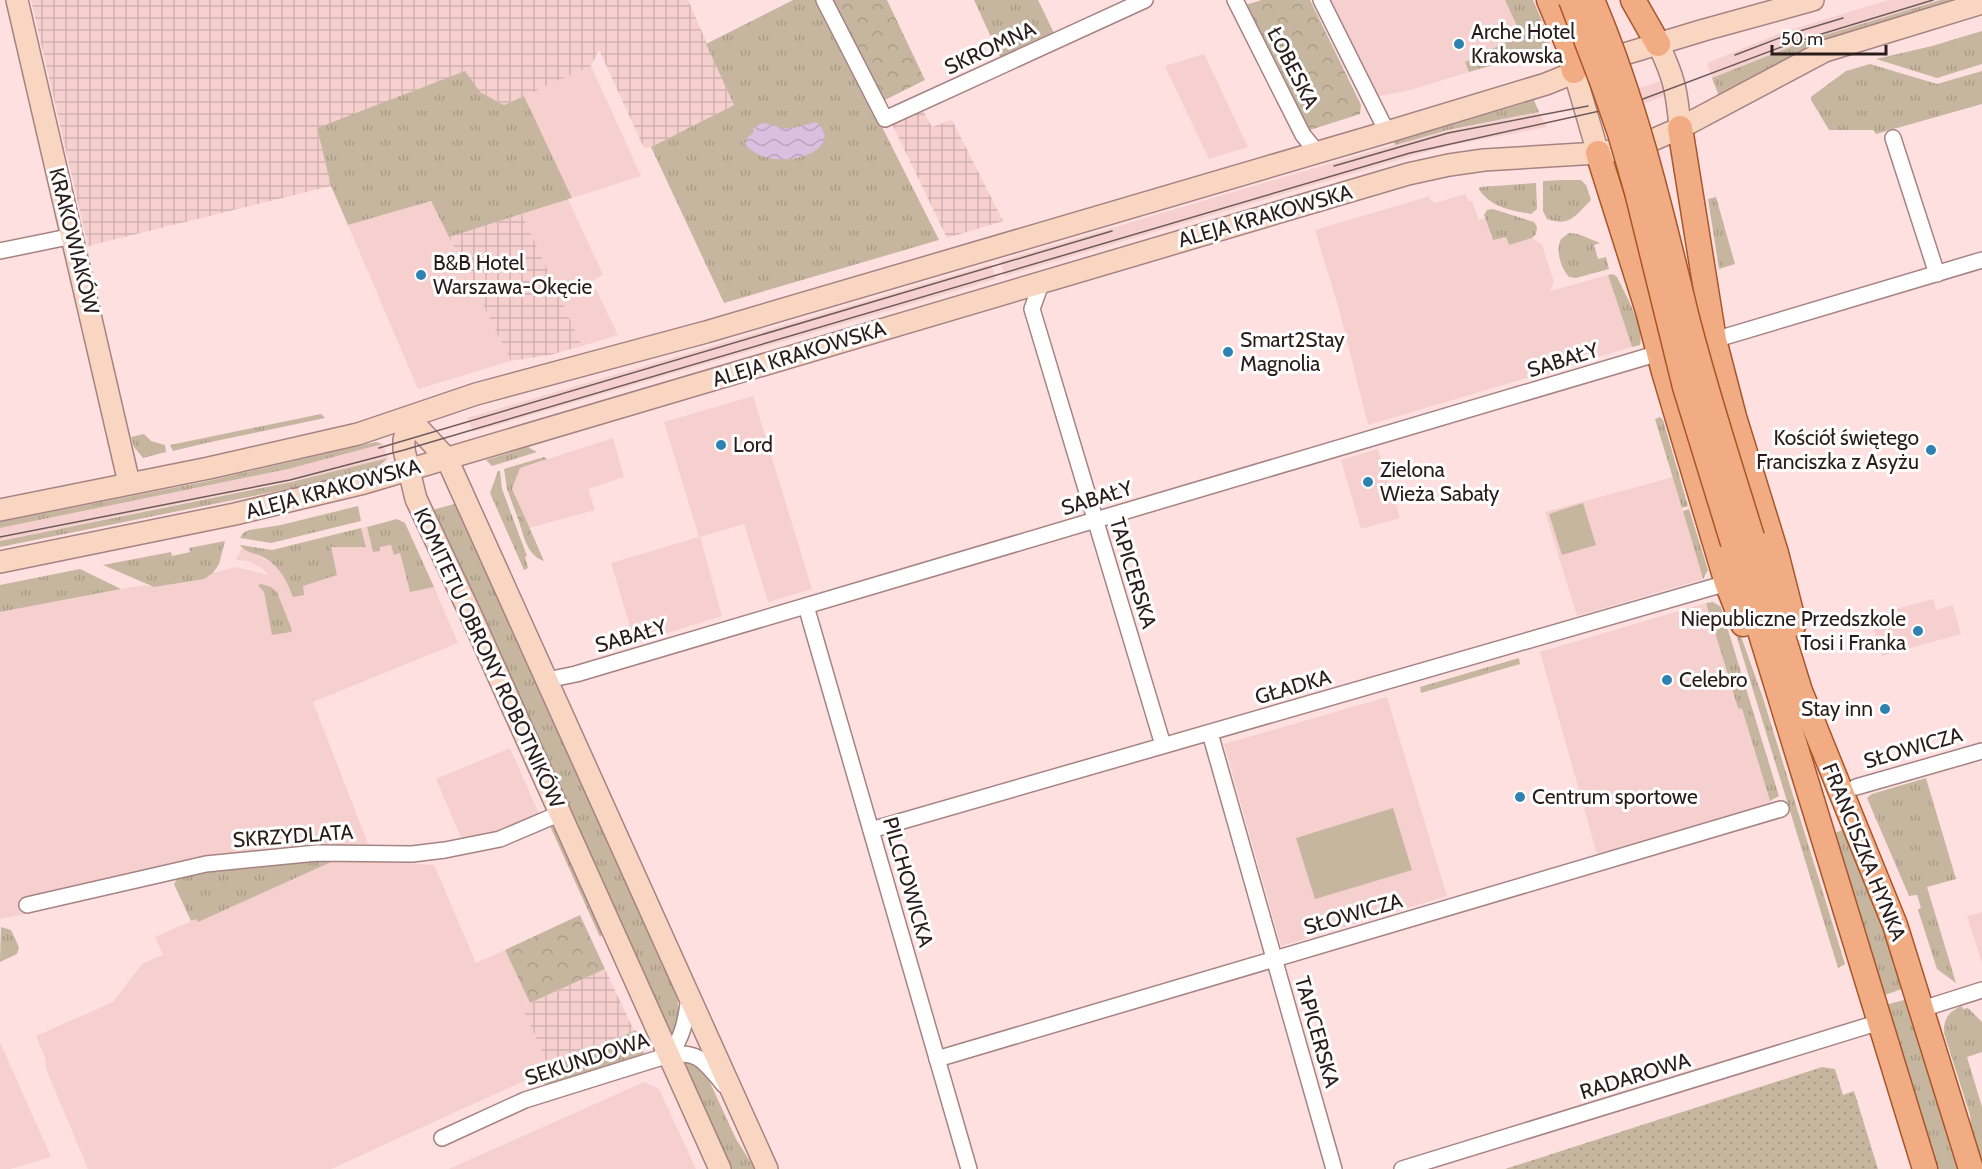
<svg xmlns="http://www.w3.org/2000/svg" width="1982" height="1169" viewBox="0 0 1982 1169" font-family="Cabin,sans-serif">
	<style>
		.built { fill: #f5d0cf }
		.industrial { fill: url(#industrial-grid) }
		.grass { fill: url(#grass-tufts) }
		.forest { fill: url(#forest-crowns) }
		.garden { fill: url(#garden-dots) }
		.pitch { fill: #c6b69f }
		.water { fill: url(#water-waves) }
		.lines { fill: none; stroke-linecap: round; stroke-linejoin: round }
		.street-casing { stroke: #a68383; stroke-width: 18 }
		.secondary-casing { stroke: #a68383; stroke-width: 24 }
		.primary-casing { stroke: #a7562a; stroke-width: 27 }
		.street { stroke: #fff; stroke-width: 15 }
		.secondary { stroke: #f9d6c2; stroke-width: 21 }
		.primary { stroke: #f2ac84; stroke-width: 24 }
		.tram { stroke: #6e5b5b; stroke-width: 1.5 }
		.primary-bridge-casing { stroke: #a7562a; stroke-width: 27; stroke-linecap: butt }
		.primary-bridge { stroke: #f2ac84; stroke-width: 24 }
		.poi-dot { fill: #2e82b2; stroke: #fff; stroke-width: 2 }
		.labels { text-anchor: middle; stroke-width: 6; stroke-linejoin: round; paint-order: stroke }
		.poi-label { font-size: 21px; fill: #2a1c1c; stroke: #fff; text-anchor: start }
		.street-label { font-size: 21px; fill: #2a1c1c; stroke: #fff }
	</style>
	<defs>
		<pattern id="industrial-grid" width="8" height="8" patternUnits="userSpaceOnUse" patternTransform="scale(1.5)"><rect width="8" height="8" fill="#f5d0cf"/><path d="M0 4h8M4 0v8" fill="none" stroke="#d2b2b1"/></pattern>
		<pattern id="grass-tufts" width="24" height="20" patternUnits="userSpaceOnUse" patternTransform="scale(1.5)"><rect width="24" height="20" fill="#c6b69f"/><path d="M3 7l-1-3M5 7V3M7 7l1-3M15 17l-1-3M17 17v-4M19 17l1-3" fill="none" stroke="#aa9c88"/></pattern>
		<pattern id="forest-crowns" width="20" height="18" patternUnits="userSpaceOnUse" patternTransform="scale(1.5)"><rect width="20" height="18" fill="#c6b69f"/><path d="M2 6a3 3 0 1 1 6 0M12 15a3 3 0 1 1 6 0" fill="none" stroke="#aa9c88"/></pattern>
		<pattern id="garden-dots" width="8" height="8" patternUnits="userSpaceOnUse" patternTransform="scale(1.5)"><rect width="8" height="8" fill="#c6b69f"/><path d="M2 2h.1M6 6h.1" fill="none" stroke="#aa9c88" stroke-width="1.8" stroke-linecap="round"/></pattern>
		<pattern id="water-waves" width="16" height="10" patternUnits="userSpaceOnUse" patternTransform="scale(1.5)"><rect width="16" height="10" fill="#dabfde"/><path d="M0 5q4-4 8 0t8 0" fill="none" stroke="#bba4be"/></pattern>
	</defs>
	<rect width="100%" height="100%" fill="#ffe0e0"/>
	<g class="built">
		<polygon points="1329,0 1505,0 1521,35 1466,61 1469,72 1410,90 1376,97"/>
		<polygon points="1888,0 1941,0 1805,41 1712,78 1707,63 1784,32"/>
		<polygon points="1204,54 1248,147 1209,159 1165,66"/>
		<polygon points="591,66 641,176 572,198 524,96"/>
		<polygon points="1660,81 1665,96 1628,109 1624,93"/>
		<polygon points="1539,112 1547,127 1452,145 1422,153 1005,276 1000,261 1423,136"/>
		<polygon points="1465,194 1469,201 1472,201 1479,220 1485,218 1491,238 1506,237 1509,245 1532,238 1542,245 1554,282 1550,291 1608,275 1632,347 1368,425 1339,309 1315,230 1430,196 1429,199 1435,203"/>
		<polygon points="568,199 603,275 592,281 618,335 582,346 522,214"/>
		<polygon points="431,201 511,361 418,389 348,225"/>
		<polygon points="991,264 996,279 473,432 469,421 467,418"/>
		<polygon points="753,396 812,589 768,602 744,524 700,537 722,616 635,643 611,563 699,537 664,422"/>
		<polygon points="613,438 624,477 588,489 595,510 529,528 512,489 520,468"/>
		<polygon points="383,443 388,458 338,471 0,541 0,528 288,469"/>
		<polygon points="1378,449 1400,518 1361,529 1341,460"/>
		<polygon points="1673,477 1703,579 1577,616 1545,512"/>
		<polygon points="367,527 373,552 380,547 391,545 400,553 410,592 434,587 458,643 313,702 368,844 303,845 210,856 24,898 30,913 0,919 0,612 121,589 145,585 149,586 209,576 213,573 235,567 268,575 263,569 248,561 236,560 242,548 261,557 276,566 288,583 304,594 302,586 312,583 331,547 366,547 361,528"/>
		<polygon points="1933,599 1936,610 1953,605 1961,634 1882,656 1870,616"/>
		<polygon points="1706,603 1738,708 1742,709 1771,805 1597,854 1540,652"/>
		<polygon points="1387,697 1447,896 1281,946 1224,744"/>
		<polygon points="510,748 540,816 505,830 461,838 436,779"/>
		<polygon points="340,858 434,865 476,963 505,950 530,1003 522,1007 550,1069 331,1169 88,1169 46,1069 45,1057 36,1036 113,1002 142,964 163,955 155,937 196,919 198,921"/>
		<polygon points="1982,912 1982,963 1967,916"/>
		<polygon points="0,1042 51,1157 10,1169 0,1169"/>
		<polygon points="644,1082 659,1089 696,1169 449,1169"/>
	</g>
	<g class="industrial">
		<polygon points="31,0 688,0 734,105 651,147 644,148 599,50 591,66 504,105 480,92 317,128 331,186 88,246"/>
		<polygon points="921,107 932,127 952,120 1003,221 947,238 891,122"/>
		<polygon points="522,214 582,346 550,355 511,361 449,237"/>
		<polygon points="605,969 634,1031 550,1069 522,1007"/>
	</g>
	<g class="grass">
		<polygon points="793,0 818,0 939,240 724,303 651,147 734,105 706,44"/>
		<polygon points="974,0 1038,0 1055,35 1001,59"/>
		<polygon points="1505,0 1533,0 1550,39 1549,46 1544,50 1469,72 1465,62 1521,35"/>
		<polygon points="1941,0 1952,0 1821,41 1719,96 1712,78 1805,41"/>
		<polygon points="1982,31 1982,64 1937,78 1876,59 1932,46"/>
		<polygon points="1870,64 1937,84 1982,71 1982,104 1876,134 1873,130 1829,130 1811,100 1812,96 1846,71"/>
		<polygon points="465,71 480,92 504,105 524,96 572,198 449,237 431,201 348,225 331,186 317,128"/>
		<polygon points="1534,100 1539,112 1448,130 1395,145 1394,142"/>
		<path d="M 1562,180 L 1581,180 L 1586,185 L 1591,200 C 1575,216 1570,227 1547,219 L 1543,211 L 1543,181 Z"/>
		<path d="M 1536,183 L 1537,209 L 1531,214 C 1513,211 1489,207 1479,189 L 1480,187 Z"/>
		<polygon points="1716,197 1735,264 1719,269 1708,199"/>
		<polygon points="1493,209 1534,222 1537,227 1536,234 1532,238 1509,245 1506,237 1493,240 1484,215 1487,210"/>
		<path d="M 1569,233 L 1578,234 L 1600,243 L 1594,245 L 1598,259 L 1606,257 L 1609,269 L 1576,278 L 1569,277 C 1561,268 1555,251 1561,239 Z"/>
		<path d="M 1613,274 L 1617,277 C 1625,294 1645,327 1640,345 L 1632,347 L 1608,275 Z"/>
		<polygon points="321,414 325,418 206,443 173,451 170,445"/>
		<polygon points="1660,417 1663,420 1688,506 1682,508 1655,419"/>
		<polygon points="144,434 151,441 165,445 166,452 143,458 134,447 131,437"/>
		<polygon points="376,442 382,444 288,469 0,528 0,522 208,481"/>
		<polygon points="528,447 537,452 492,466 486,460"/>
		<polygon points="544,457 547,459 520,468 512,489 523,513 517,516 507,489 504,469"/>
		<polygon points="388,458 378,467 293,488 0,547 0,541 291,482"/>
		<polygon points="498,471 500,471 502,489 527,556 525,557 528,568 524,570 490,493"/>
		<polygon points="458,503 677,992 679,1016 674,1036 670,1038 432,510"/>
		<polygon points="358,506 361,521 271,543 240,538 243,533 249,530 281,525"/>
		<polygon points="1689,509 1708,570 1703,579 1683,511"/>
		<polygon points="397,519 405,523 434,587 410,592 400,553 394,555 391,545 380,547 380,551 373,552 367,527"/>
		<path d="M 361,528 L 366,547 L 331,547 L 337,575 L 303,586 L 304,595 L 293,597 C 286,579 279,565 261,556 C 253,553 245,552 240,545 L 272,550 Z"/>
		<polygon points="225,541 219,564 213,573 204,579 154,587 103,565 171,552 172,556 190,552 189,548"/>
		<polygon points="80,569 121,589 0,612 0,585"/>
		<polygon points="261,584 271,587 277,592 292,630 291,632 272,635 264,592 258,585"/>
		<polygon points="1713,602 1721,607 1779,796 1770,801 1742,709 1738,708 1706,603"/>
		<polygon points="1727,605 1733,614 1763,698 1845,964 1838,968"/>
		<polygon points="1519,658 1520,664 1421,693 1420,687"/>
		<polygon points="1926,778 1956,879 1927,887 1956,983 1937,969 1918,910 1921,908 1917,895 1909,896 1867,798 1872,794"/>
		<polygon points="550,826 557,828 604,933 600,937"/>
		<polygon points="1845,829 1873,891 1902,989 1882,996 1835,833"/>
		<polygon points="340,858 198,922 196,919 191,921 174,884 179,876 241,866"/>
		<polygon points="1,927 11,930 19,947 17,954 0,962"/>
		<polygon points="1908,993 1961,1169 1935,1169 1885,1005 1904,1000"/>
		<path d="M 1962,1006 L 1963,1009 L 1968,1008 L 1982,1022 L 1982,1052 L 1967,1057 L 1982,1107 L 1982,1169 L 1974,1150 L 1970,1115 L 1944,1033 C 1943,1019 1949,1011 1962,1006 Z"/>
		<polygon points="636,1030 644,1053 641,1055 549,1084 533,1084 526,1080"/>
		<polygon points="682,1060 695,1063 707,1076 736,1139 755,1169 729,1169"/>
	</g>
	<g class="forest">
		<polygon points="831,0 887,0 925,80 881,102"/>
		<polygon points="1262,0 1310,0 1361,105 1360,114 1307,131 1245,5"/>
		<path d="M 523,513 L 544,561 C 526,556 523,532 517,516 Z"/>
		<polygon points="580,915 605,969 530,1003 505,950"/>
	</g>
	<polygon class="garden" points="1822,1067 1835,1069 1843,1095 1854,1091 1878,1169 1505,1169"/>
	<g class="pitch">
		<polygon points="1583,503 1596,545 1562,555 1549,514"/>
		<polygon points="1393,808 1412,870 1315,899 1296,838"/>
	</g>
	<path class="water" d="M 816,122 C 850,151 771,177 745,144 L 747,138 L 753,133 L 754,127 L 763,123 C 770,124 776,127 782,128 C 790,130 808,124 816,122 Z"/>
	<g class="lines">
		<defs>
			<g id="street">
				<polyline points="824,0 885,119 1145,0"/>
				<polyline points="1235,0 1303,135 1317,152"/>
				<polyline points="1321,0 1387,132"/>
				<polyline points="1893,138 1937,274"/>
				<polyline points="0,251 73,236"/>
				<polyline points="1042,281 1032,309 1163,745"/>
				<polyline points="1714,340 1982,260"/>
				<polyline points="806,606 969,1169"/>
				<polyline points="547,680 576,674 1659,353"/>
				<polyline points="1210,733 1334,1169"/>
				<polyline points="1856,787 1982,751"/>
				<polyline points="871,830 1727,583"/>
				<polyline points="27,905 206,864 317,853 412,854 445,850 500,839 561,813"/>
				<polyline points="1922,1009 1982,990"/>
				<path d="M 669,1055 C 683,1038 686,1019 689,997"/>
				<polyline points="937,1059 1781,809"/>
				<path d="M 442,1138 L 525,1100 L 669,1055 C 700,1050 705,1063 724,1085"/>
				<polyline points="1402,1169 1880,1022"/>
			</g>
			<g id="secondary">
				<polyline points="17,0 129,483"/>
				<path d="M 1658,44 C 1674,77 1677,91 1680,128"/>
				<polyline points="1574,71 1598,153"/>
				<polyline points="409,418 447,459 767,1169"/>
				<polyline points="409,418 404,440 404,450 416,499 470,613 720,1169"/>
				<polyline points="0,510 209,468 358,434 476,394 706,332 1387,132 1546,84 1608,59 1704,30 1813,0"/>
				<polyline points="0,562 235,514 364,483 1408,174 1449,165 1484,160 1598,153 1637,147 1680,128 1825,51 1982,3"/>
			</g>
			<g id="primary">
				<polyline points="1549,0 1568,45 1574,71"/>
				<polyline points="1633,0 1658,44"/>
				<polyline points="1680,128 1714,340 1734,417 1776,553 1794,624"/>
				<polyline points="1598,153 1648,311 1664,372 1727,583 1743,624"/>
				<polyline points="1752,537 1800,691 1895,925 1971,1169"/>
				<polyline points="1733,543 1925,1169"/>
			</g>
		</defs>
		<use href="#street" class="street-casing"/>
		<use href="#secondary" class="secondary-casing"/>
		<use href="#primary" class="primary-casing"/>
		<use href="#street" class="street"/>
		<use href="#secondary" class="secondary"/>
		<use href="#primary" class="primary"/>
		<g class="tram">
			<polyline points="1735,55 1790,34 1843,18"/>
			<polyline points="1334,166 1448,133 1588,106"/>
			<polyline points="379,448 1112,231"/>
			<polyline points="0,537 290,480 404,450 1410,153 1627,105 1792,43 1933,0"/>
		</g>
		<defs>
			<g id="primary-bridge">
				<polyline points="1571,0 1603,84 1620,133 1637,192 1685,387 1733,543"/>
				<path d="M 1592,0 C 1635,101 1660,207 1686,314 C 1705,389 1729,463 1752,537"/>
			</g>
		</defs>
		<use href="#primary-bridge" class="primary-bridge-casing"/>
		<use href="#primary-bridge" class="primary-bridge"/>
	</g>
	<g class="poi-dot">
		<circle cx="1459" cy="44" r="6"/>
		<circle cx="421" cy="275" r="6"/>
		<circle cx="1228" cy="352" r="6"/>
		<circle cx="721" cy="445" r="6"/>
		<circle cx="1931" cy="450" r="6"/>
		<circle cx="1368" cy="482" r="6"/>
		<circle cx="1918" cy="631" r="6"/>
		<circle cx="1667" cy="680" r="6"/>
		<circle cx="1885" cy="709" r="6"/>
		<circle cx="1520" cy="797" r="6"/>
	</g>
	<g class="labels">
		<g class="poi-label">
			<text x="1471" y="39">Arche Hotel<tspan x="1471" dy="24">Krakowska</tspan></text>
			<text x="433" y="270">B&amp;B Hotel<tspan x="433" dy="24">Warszawa-Okęcie</tspan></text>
			<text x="1240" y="347">Smart2Stay<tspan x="1240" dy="24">Magnolia</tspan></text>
			<text x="1919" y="445" text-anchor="end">Kościół świętego<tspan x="1919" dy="24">Franciszka z Asyżu</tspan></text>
			<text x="733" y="452">Lord</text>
			<text x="1380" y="477">Zielona<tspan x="1380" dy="24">Wieża Sabały</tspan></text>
			<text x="1906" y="626" text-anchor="end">Niepubliczne Przedszkole<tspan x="1906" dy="24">Tosi i Franka</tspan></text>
			<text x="1679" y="687">Celebro</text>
			<text x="1873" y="716" text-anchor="end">Stay inn</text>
			<text x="1532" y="804">Centrum sportowe</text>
		</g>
		<g class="street-label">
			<text transform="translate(990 48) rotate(-25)" y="7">SKROMNA</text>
			<text transform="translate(1293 68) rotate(63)" y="7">ŁOBESKA</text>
			<text transform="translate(1265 216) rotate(-16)" y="7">ALEJA KRAKOWSKA</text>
			<text transform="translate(74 241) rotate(76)" y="7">KRAKOWIAKÓW</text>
			<text transform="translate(799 354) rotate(-17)" y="7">ALEJA KRAKOWSKA</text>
			<text transform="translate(1563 360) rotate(-17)" y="7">SABAŁY</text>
			<text transform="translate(333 489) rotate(-15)" y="7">ALEJA KRAKOWSKA</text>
			<text transform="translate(1097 498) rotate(-17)" y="7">SABAŁY</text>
			<text transform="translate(1133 573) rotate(73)" y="7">TAPICERSKA</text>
			<text transform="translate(631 636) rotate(-16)" y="7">SABAŁY</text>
			<text transform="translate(489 658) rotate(65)" y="7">KOMITETU OBRONY ROBOTNIKÓW</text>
			<text transform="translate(1293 687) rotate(-16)" y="7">GŁADKA</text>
			<text transform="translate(1913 748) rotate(-16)" y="7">SŁOWICZA</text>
			<text transform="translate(293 836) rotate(-4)" y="7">SKRZYDLATA</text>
			<text transform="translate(1864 852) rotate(68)" y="7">FRANCISZKA HYNKA</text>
			<text transform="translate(908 882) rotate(74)" y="7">PILCHOWICKA</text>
			<text transform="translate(1353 914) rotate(-16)" y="7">SŁOWICZA</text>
			<text transform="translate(1317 1032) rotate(74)" y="7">TAPICERSKA</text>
			<text transform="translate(587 1059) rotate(-18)" y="7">SEKUNDOWA</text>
			<text transform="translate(1635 1076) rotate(-17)" y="7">RADAROWA</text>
		</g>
	</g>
	<path d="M1772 45v9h114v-9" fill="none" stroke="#2a1c1c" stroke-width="3"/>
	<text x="1781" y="45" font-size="18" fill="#2a1c1c" stroke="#ffffff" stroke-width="4.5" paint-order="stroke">50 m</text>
</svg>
